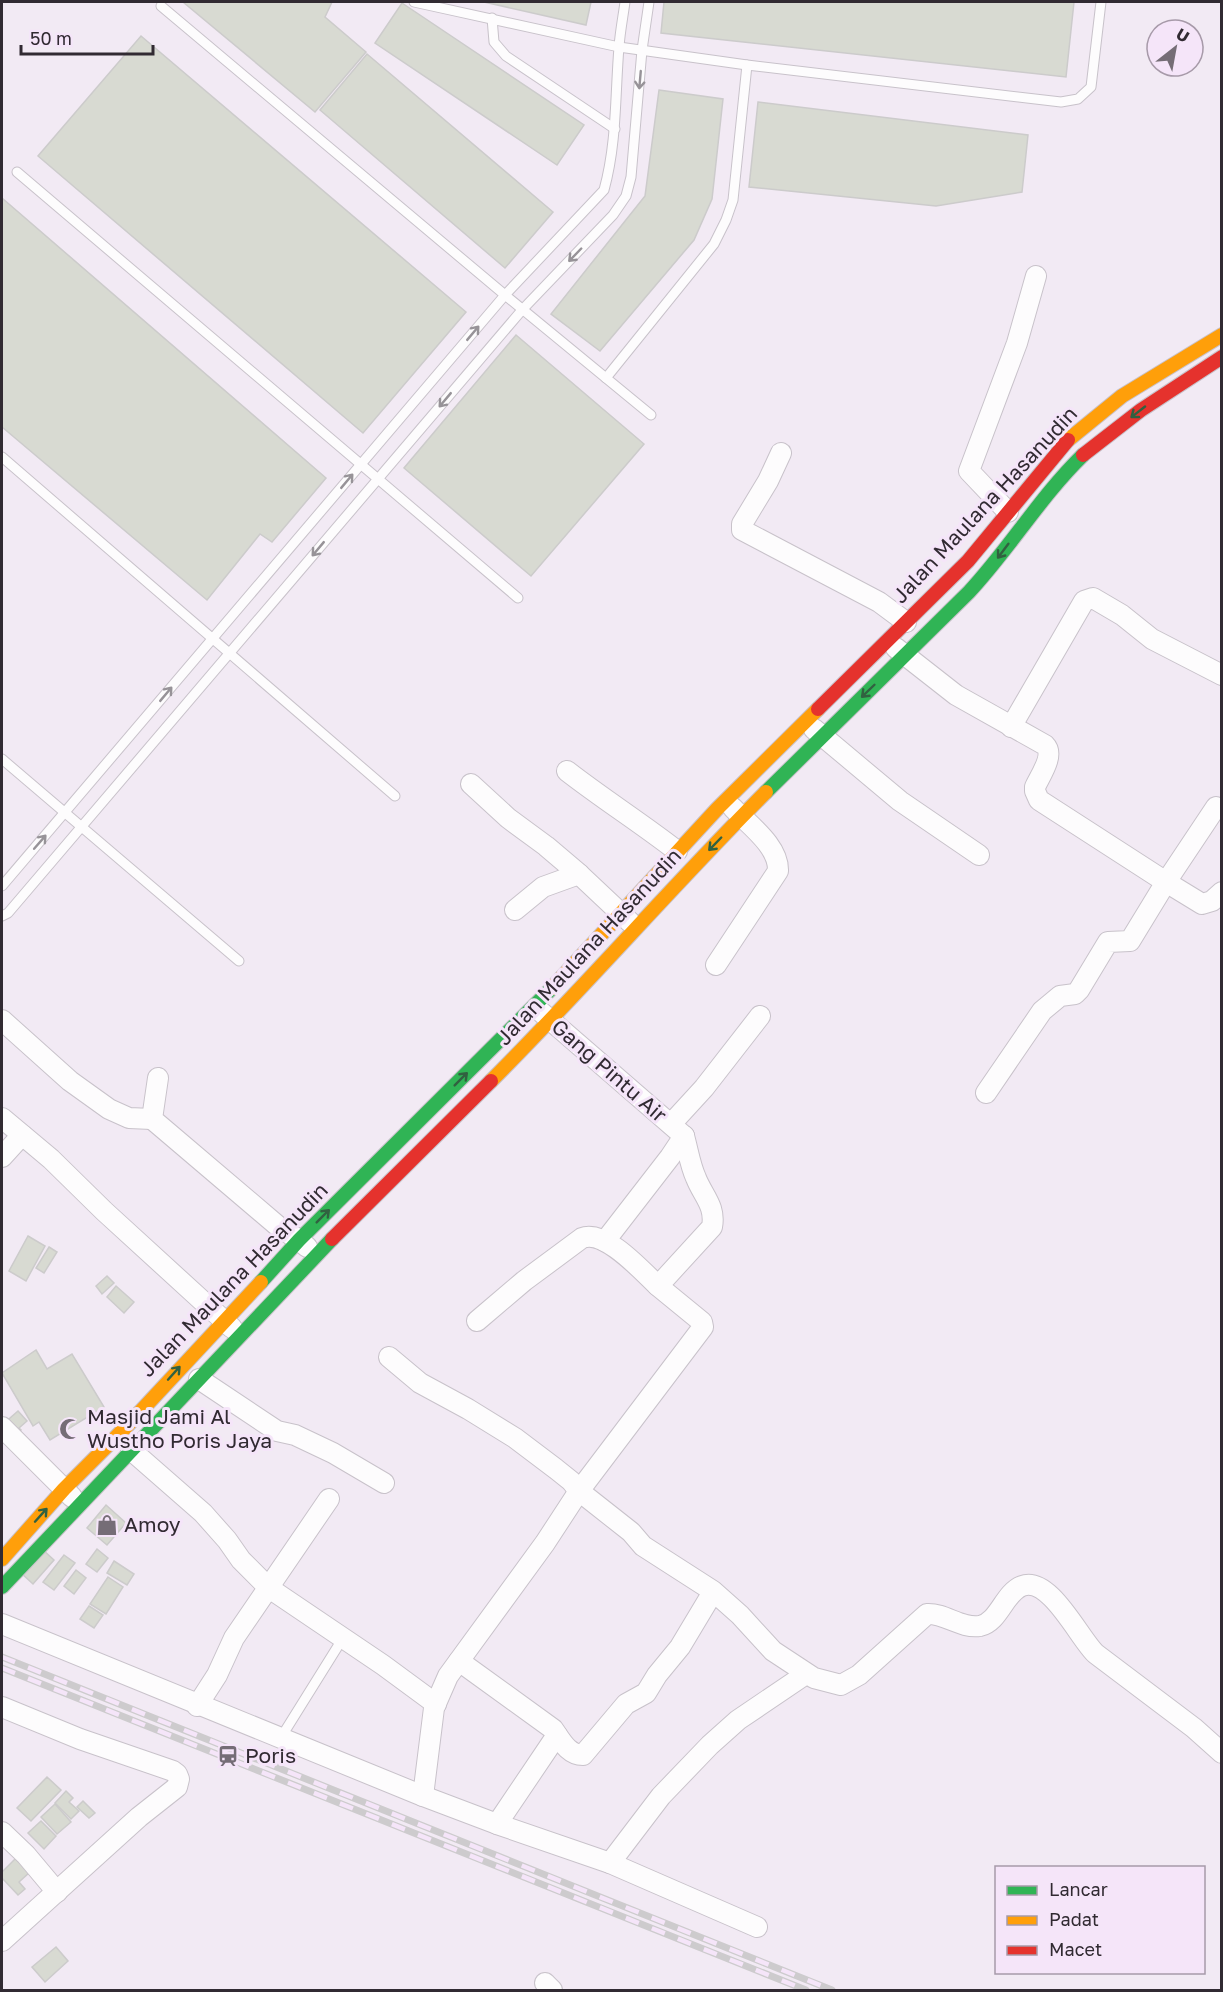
<svg xmlns="http://www.w3.org/2000/svg" width="1223" height="1992" viewBox="0 0 1223 1992" font-family="'Golos Text',sans-serif">
	<style>
		.building { fill: #d8dad2; stroke: #cccbcb; stroke-width: 1.5 }
		.lines { fill: none; stroke-linecap: round; stroke-linejoin: round }
		.lane-casing { stroke: #c8c2ca; stroke-width: 11 }
		.street-casing { stroke: #c8c2ca; stroke-width: 22 }
		.fast-casing { stroke: #c8c2ca; stroke-width: 16 }
		.slow-casing { stroke: #c8c2ca; stroke-width: 16 }
		.jam-casing { stroke: #c8c2ca; stroke-width: 16 }
		.lane { stroke: #fdfcfd; stroke-width: 9 }
		.street { stroke: #fdfcfd; stroke-width: 20 }
		.fast { stroke: #30b455; stroke-width: 14 }
		.slow { stroke: #ff9f0a; stroke-width: 14 }
		.jam { stroke: #e5322d; stroke-width: 14 }
		.rail-casing { stroke: #cdcbcd; stroke-width: 7 }
		.rail { stroke: #f5e5f9; stroke-width: 4.5; stroke-dasharray: 14; stroke-linecap: butt }
		.oneway { stroke: #979398 }
		.oneway2 { stroke: #316140 }
		.labels { text-anchor: middle; stroke-width: 6; stroke-linejoin: round; paint-order: stroke }
		.street-label { font-size: 21px; fill: #312a32; stroke: #f5e5f9 }
		.poi-label { font-size: 21px; fill: #312a32; stroke: #f5e5f9; text-anchor: start }
	</style>
	<rect width="100%" height="100%" fill="#f2eaf4"/>
	<g class="building">
		<polygon points="183,2 332,2 325,17 366,52 315,112"/>
		<polygon points="484,2 591,2 586,25"/>
		<polygon points="664,2 1074,2 1066,77 661,33"/>
		<polygon points="402,3 584,125 557,165 375,43"/>
		<polygon points="141,36 466,312 363,433 38,156"/>
		<polygon points="367,54 553,212 505,268 320,110"/>
		<polygon points="659,90 723,99 712,199 694,240 600,351 551,314 645,196"/>
		<polygon points="758,102 1028,135 1022,192 936,206 749,187"/>
		<polygon points="2,198 326,478 272,542 260,534 207,600 2,427"/>
		<polygon points="516,335 644,444 531,576 404,468"/>
		<polygon points="28,1236 45,1246 26,1281 9,1271"/>
		<polygon points="49,1247 57,1252 44,1273 36,1268"/>
		<polygon points="107,1276 114,1283 102,1294 96,1286"/>
		<polygon points="116,1286 134,1302 124,1313 107,1297"/>
		<polygon points="36,1350 47,1369 72,1354 104,1407 50,1440 39,1422 33,1426 2,1373"/>
		<polygon points="18,1411 27,1421 19,1428 21,1430 13,1437 2,1425"/>
		<polygon points="106,1505 126,1523 107,1545 87,1528"/>
		<polygon points="42,1549 54,1560 33,1584 21,1573"/>
		<polygon points="97,1549 108,1558 97,1572 86,1564"/>
		<polygon points="64,1555 75,1563 54,1590 43,1582"/>
		<polygon points="114,1561 134,1574 127,1585 107,1573"/>
		<polygon points="76,1570 86,1578 74,1594 64,1586"/>
		<polygon points="108,1577 123,1587 106,1614 90,1604"/>
		<polygon points="89,1606 103,1615 94,1628 80,1619"/>
		<polygon points="47,1777 61,1790 31,1821 17,1808"/>
		<polygon points="66,1791 73,1798 69,1802 79,1811 71,1819 55,1803"/>
		<polygon points="83,1801 95,1813 89,1818 77,1807"/>
		<polygon points="55,1804 71,1822 57,1834 41,1817"/>
		<polygon points="41,1821 56,1836 44,1849 28,1833"/>
		<polygon points="16,1858 30,1872 19,1882 25,1889 18,1895 2,1878 2,1872"/>
		<polygon points="56,1947 68,1961 45,1982 32,1967"/>
	</g>
	<g class="lines">
		<defs>
			<g id="lane">
				<polyline points="414,2 619,47 747,65 1061,102 1078,99 1091,87 1101,2"/>
				<polyline points="161,6 505,295 651,415"/>
				<polyline points="492,18 494,42 506,56 615,129"/>
				<polyline points="17,172 518,598"/>
				<polyline points="606,378 714,244 726,220 733,200 747,65"/>
				<polyline points="2,457 395,796"/>
				<polyline points="2,759 239,961"/>
				<path d="M 2,886 L 505,295 L 604,190 C 617,143 615,95 619,47 C 620,32 623,17 625,2"/>
				<polyline points="2,916 8,913 522,310 613,215 626,196 631,177 642,50 649,2"/>
				<polyline points="280,1739 343,1638"/>
			</g>
			<g id="street">
				<polyline points="781,453 768,481 742,524 742,530 879,602 906,622"/>
				<polyline points="1008,512 969,471 1017,343 1036,276"/>
				<path d="M 896,648 L 956,695 L 1045,745 C 1055,755 1040,776 1035,787 L 1035,791 L 1039,800 L 1166,882 L 1130,941 L 1108,942 L 1079,990 L 1075,994 L 1060,996 L 1042,1011 L 986,1093"/>
				<polyline points="1011,727 1084,601 1093,598 1122,615 1152,639 1222,675"/>
				<polyline points="814,729 900,801 979,855"/>
				<path d="M 567,771 C 603,799 641,823 677,851"/>
				<polyline points="471,784 508,818 546,846 579,874"/>
				<polyline points="1216,807 1166,882 1202,904 1212,901 1222,892"/>
				<polyline points="515,910 543,887 579,874 630,922"/>
				<path d="M 716,965 L 778,871 C 779,846 749,825 733,808"/>
				<polyline points="541,1012 684,1136"/>
				<polyline points="2,1020 70,1081 109,1109 129,1118 152,1119"/>
				<polyline points="158,1078 152,1119 279,1227 299,1240 307,1247"/>
				<polyline points="2,1118 51,1159 104,1211 232,1328"/>
				<polyline points="671,1124 704,1088 760,1016"/>
				<polyline points="2,1157 22,1135"/>
				<polyline points="605,1241 670,1157 684,1136"/>
				<path d="M 477,1321 L 524,1281 L 582,1238 C 605,1229 642,1271 658,1286"/>
				<path d="M 389,1357 L 420,1383 L 468,1409 L 515,1438 L 556,1469 L 571,1481 L 579,1491 L 631,1532 L 643,1546 L 713,1591 L 740,1615 L 773,1651 L 814,1678 L 841,1685 L 859,1675 L 927,1614 C 945,1613 961,1629 980,1626 C 999,1622 1004,1593 1022,1586 C 1050,1575 1080,1640 1096,1654 L 1194,1728 L 1222,1753"/>
				<polyline points="199,1379 277,1431 295,1435 333,1453 384,1483"/>
				<polyline points="2,1427 72,1497"/>
				<polyline points="131,1450 203,1513 227,1540 241,1560 269,1588 383,1665 436,1704"/>
				<polyline points="2,1624 423,1796 497,1824 610,1863 757,1927"/>
				<path d="M 459,1661 L 553,1729 C 561,1740 568,1755 583,1755 L 626,1704 L 646,1693 L 657,1675 L 680,1647 L 713,1592"/>
				<polyline points="197,1706 217,1675 234,1638 329,1499"/>
				<polyline points="2,1707 80,1739 173,1771 177,1774 179,1779 177,1787 139,1817 2,1941"/>
				<path d="M 423,1796 L 434,1708 L 448,1676 L 545,1543 L 579,1491 L 703,1327 L 702,1322 L 658,1286 L 712,1227 C 716,1206 703,1196 696,1178 C 690,1165 688,1150 684,1136"/>
				<polyline points="497,1824 557,1735"/>
				<polyline points="2,1832 26,1855 57,1892"/>
				<polyline points="610,1863 661,1796 710,1745 738,1720 806,1674"/>
				<polyline points="545,1983 552,1990"/>
			</g>
			<g id="fast">
				<path d="M 766,792 L 969,592 C 1010,548 1040,497 1083,455"/>
				<polyline points="261,1282 299,1240 552,988"/>
				<polyline points="2,1587 332,1239"/>
			</g>
			<g id="slow">
				<polyline points="1068,440 1122,396 1222,335"/>
				<polyline points="552,988 717,809 818,709"/>
				<path d="M 491,1081 C 585,987 672,886 766,792"/>
				<polyline points="2,1559 64,1489 126,1427 261,1282"/>
			</g>
			<g id="jam">
				<polyline points="1083,455 1141,410 1222,357"/>
				<polyline points="818,709 968,561 1068,440"/>
				<polyline points="332,1239 491,1081"/>
			</g>
		</defs>
		<use href="#lane" class="lane-casing"/>
		<use href="#street" class="street-casing"/>
		<use href="#fast" class="fast-casing"/>
		<use href="#slow" class="slow-casing"/>
		<use href="#jam" class="jam-casing"/>
		<use href="#lane" class="lane"/>
		<use href="#street" class="street"/>
		<use href="#fast" class="fast"/>
		<use href="#slow" class="slow"/>
		<use href="#jam" class="jam"/>
		<defs>
			<g id="rail">
				<polyline points="2,1657 832,1990"/>
				<polyline points="2,1668 806,1990"/>
			</g>
		</defs>
		<use href="#rail" class="rail-casing"/>
		<use href="#rail" class="rail"/>
	</g>
	<defs><path id="oneway-shaft" d="M-6 0H5M1.5-3L5.5 0L1.5 3" fill="none" stroke-width="1.6" stroke-linecap="round" stroke-linejoin="round" transform="scale(1.5)"/></defs>
	<g class="oneway">
		<use href="#oneway-shaft" transform="translate(640 80) rotate(95)"/>
		<use href="#oneway-shaft" transform="translate(575 255) rotate(134)"/>
		<use href="#oneway-shaft" transform="translate(473 333) rotate(-50)"/>
		<use href="#oneway-shaft" transform="translate(445 400) rotate(130)"/>
		<use href="#oneway-shaft" transform="translate(347 481) rotate(-50)"/>
		<use href="#oneway-shaft" transform="translate(318 549) rotate(130)"/>
		<use href="#oneway-shaft" transform="translate(166 694) rotate(-50)"/>
		<use href="#oneway-shaft" transform="translate(40 842) rotate(-49)"/>
	</g>
	<g class="oneway2">
		<use href="#oneway-shaft" transform="translate(1138 412) rotate(142)"/>
		<use href="#oneway-shaft" transform="translate(1003 551) rotate(127)"/>
		<use href="#oneway-shaft" transform="translate(868 691) rotate(136)"/>
		<use href="#oneway-shaft" transform="translate(715 844) rotate(134)"/>
		<use href="#oneway-shaft" transform="translate(461 1079) rotate(-45)"/>
		<use href="#oneway-shaft" transform="translate(323 1216) rotate(-45)"/>
		<use href="#oneway-shaft" transform="translate(174 1373) rotate(-48)"/>
		<use href="#oneway-shaft" transform="translate(41 1515) rotate(-48)"/>
	</g>
	<defs>
		<symbol id="mosque-bare" viewBox="-9 -9 18 18"><path d="M3.5-4.9A6 6 0 1 0 3.5 4.9A5 5 0 1 1 3.5-4.9Z" fill="#756d76" stroke="#f5e5f9" stroke-width="2.5" paint-order="stroke"/></symbol>
		<symbol id="shop-bare" viewBox="-9 -9 18 18"><path d="M-5-2.5h2.3a2.7 3.5 0 0 1 5.4 0H5L5.5 6h-11ZM-1.5-2.5h3a1.5 2.3 0 0 0-3 0Z" fill="#756d76" stroke="#f5e5f9" stroke-width="2.5" paint-order="stroke"/></symbol>
		<symbol id="station-bare" viewBox="-9 -9 18 18"><path d="M-3-6H3Q5-6 5-4V2Q5 4 3 4L4.5 6H3L1.5 4h-3L-3 6H-4.5L-3 4Q-5 4-5 2V-4Q-5-6-3-6ZM-3.5-4v3h7v-3ZM-3.5 1v1.5H-2V1ZM2 1v1.5H3.5V1Z" fill="#756d76" stroke="#f5e5f9" stroke-width="2.5" paint-order="stroke"/></symbol>
	</defs>
	<g fill-rule="evenodd">
		<use href="#mosque-bare" x="55" y="1414" width="30" height="30"/>
		<use href="#shop-bare" x="92" y="1510" width="30" height="30"/>
		<use href="#station-bare" x="213" y="1741" width="30" height="30"/>
	</g>
	<g class="labels">
		<g class="street-label">
			<text transform="translate(985 505) rotate(-47)" y="7">Jalan Maulana Hasanudin</text>
			<text transform="translate(589 947) rotate(-47)" y="7">Jalan Maulana Hasanudin</text>
			<text transform="translate(609 1071) rotate(41)" y="7">Gang Pintu Air</text>
			<text transform="translate(234 1280) rotate(-46)" y="7">Jalan Maulana Hasanudin</text>
		</g>
		<g class="poi-label">
			<text x="87" y="1424">Masjid Jami Al<tspan x="87" dy="24">Wustho Poris Jaya</tspan></text>
			<text x="124" y="1532">Amoy</text>
			<text x="245" y="1763">Poris</text>
		</g>
	</g>
	<rect width="1223" height="1992" fill="none" stroke="#312a32" stroke-width="6"/>
	<rect x="995" y="1866" width="210" height="108" fill="#f5e5f9" stroke="#a79aa9" stroke-width="1.5"/>
	<rect x="1007" y="1886" width="30" height="9" fill="#30b455" stroke="#a79aa9" stroke-width="1.5"/>
	<text x="1049" y="1896" font-size="18" fill="#312a32">Lancar</text>
	<rect x="1007" y="1916" width="30" height="9" fill="#ff9f0a" stroke="#a79aa9" stroke-width="1.5"/>
	<text x="1049" y="1926" font-size="18" fill="#312a32">Padat</text>
	<rect x="1007" y="1946" width="30" height="9" fill="#e5322d" stroke="#a79aa9" stroke-width="1.5"/>
	<text x="1049" y="1956" font-size="18" fill="#312a32">Macet</text>
	<g transform="translate(1175 48) rotate(31)"><circle r="28" fill="#f5e5f9" stroke="#a79aa9" stroke-width="1.5"/>
	<path d="M0-4.5L10 22L0 15L-10 22Z" fill="#756d76"/>
	<text y="-9" font-size="16" font-weight="bold" text-anchor="middle" fill="#312a32">U</text>
	</g>
	<path d="M21 45v9h132v-9" fill="none" stroke="#312a32" stroke-width="3"/>
	<text x="30" y="45" font-size="18" fill="#312a32" stroke="#f5e5f9" stroke-width="4.5" paint-order="stroke">50 m</text>
</svg>
